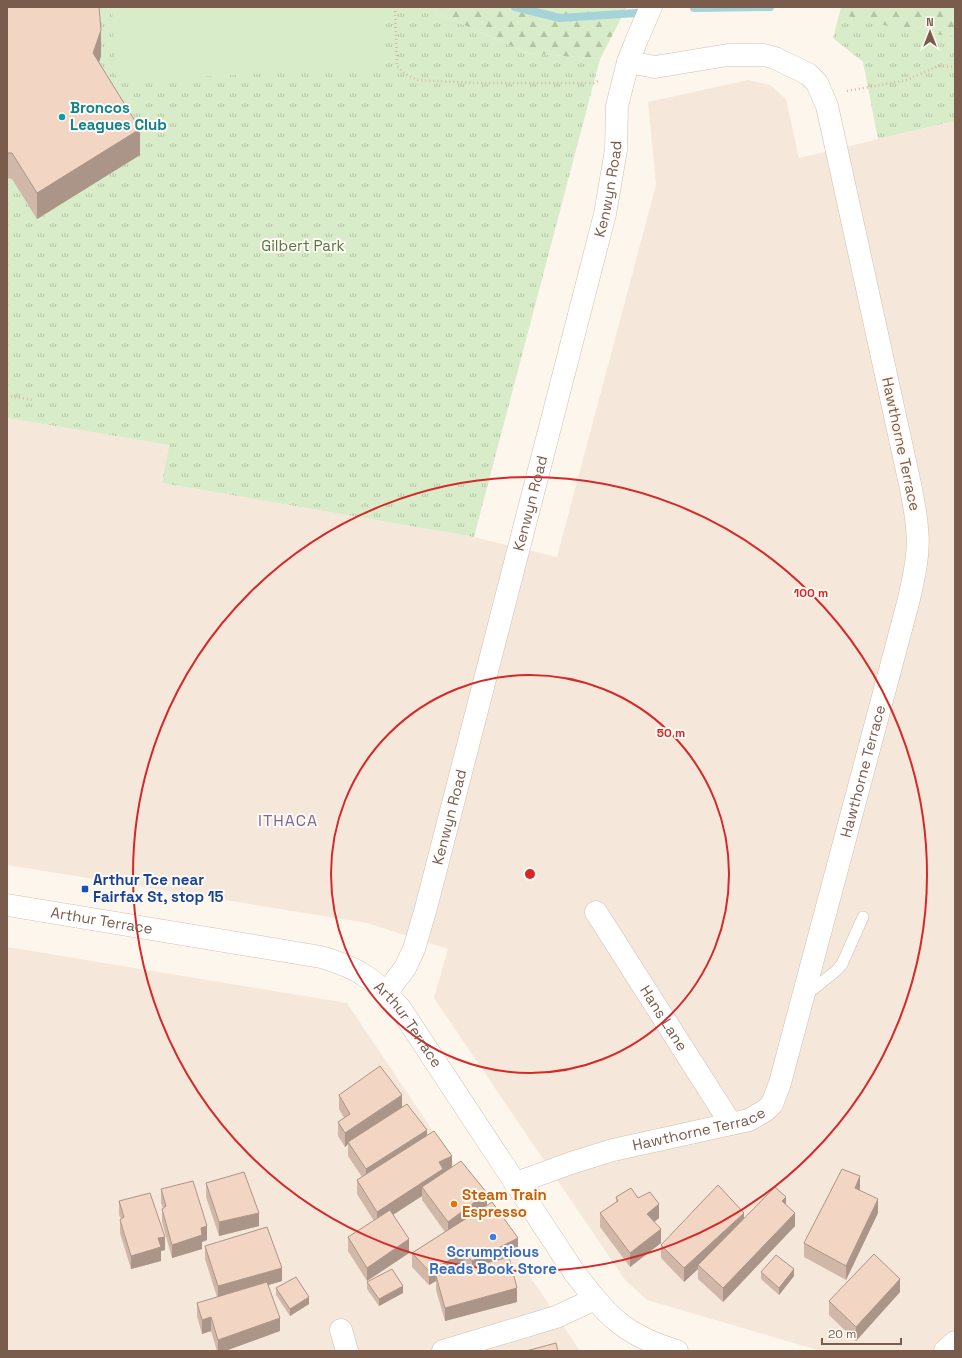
<svg xmlns="http://www.w3.org/2000/svg" width="962" height="1358" viewBox="0 0 962 1358" font-family="'Space Grotesk',sans-serif">
	<style>
		.residential { fill: #f5e8da }
		.grass { fill: url(#grass-tufts) }
		.forest { fill: url(#forest-firs) }
		.pitch { fill: #d8ecc9 }
		.lines { fill: none; stroke-linecap: round; stroke-linejoin: round }
		.stream { stroke: #a5d3da; stroke-width: 8 }
		.lane-casing { stroke: #d1beb0; stroke-width: 12 }
		.street-casing { stroke: #d1beb0; stroke-width: 23 }
		.secondary-casing { stroke: #d6c0b0; stroke-width: 23 }
		.path { stroke: #d9b8a5; stroke-width: 2.5; stroke-dasharray: 1 3; stroke-linecap: butt }
		.lane { stroke: #fff; stroke-width: 11 }
		.street { stroke: #fff; stroke-width: 22 }
		.secondary { stroke: #fff; stroke-width: 22 }
		.wall { fill: #d1b7a8; fill-rule: evenodd }
		.shaded-wall { fill: #aa9588 }
		.building { fill: #f3d5c3; stroke: #aa9588 }
		.ring { fill: none; stroke: #d62828; stroke-width: 2 }
		.culture-dot { fill: #0f9aa8; stroke: #fffaf3; stroke-width: 1.5 }
		.transit-dot { fill: #1a4fb4; stroke: #fffaf3; stroke-width: 1.5 }
		.food-dot { fill: #e8710a; stroke: #fffaf3; stroke-width: 1.5 }
		.shop-dot { fill: #3f7fe0; stroke: #fffaf3; stroke-width: 1.5 }
		.labels { text-anchor: middle; stroke-width: 4; stroke-linejoin: round; paint-order: stroke }
		.culture-label { font-size: 15px; font-weight: bold; fill: #0d838f; stroke: #fffaf3; text-anchor: start }
		.street-label { font-size: 15px; fill: #7a5c4d; stroke: #fffaf3 }
		.park-label { font-size: 15px; fill: #537a41; stroke: #fffaf3 }
		.transit-label { font-size: 15px; font-weight: bold; fill: #164399; stroke: #fffaf3; text-anchor: start }
		.food-label { font-size: 15px; font-weight: bold; fill: #c56008; stroke: #fffaf3; text-anchor: start }
		.shop-label { font-size: 15px; font-weight: bold; fill: #366cbe; stroke: #fffaf3 }
		.neighbourhood-label { font-size: 16px; letter-spacing: 1px; fill: #846695; stroke: #fffaf3 }
		.centre { fill: #d62828; stroke: #fffaf3; stroke-width: 2 }
		.ring-label { font-size: 12px; text-anchor: middle; font-weight: bold; fill: #d62828; stroke: #fffaf3; stroke-width: 4; stroke-linejoin: round; paint-order: stroke }
	</style>
	<defs>
		<pattern id="grass-tufts" width="24" height="20" patternUnits="userSpaceOnUse"><rect width="24" height="20" fill="#d8ecc9"/><path d="M3 7l-1-3M5 7V3M7 7l1-3M15 17l-1-3M17 17v-4M19 17l1-3" fill="none" stroke="#b4c2a5"/></pattern>
		<pattern id="forest-firs" width="22" height="20" patternUnits="userSpaceOnUse"><rect width="22" height="20" fill="#d8ecc9"/><path d="M5 1l3.5 6h-7zM16 11l3.5 6h-7z" fill="#b4c2a5"/></pattern>
	</defs>
	<rect width="100%" height="100%" fill="#fdf6ec"/>
	<g class="residential">
		<polygon points="748,80 770,85 786,99 799,158 955,121 955,1351 821,1351 647,1300 625,1280 434,998 448,949 367,923 7,865 7,418 169,445 162,483 474,537 557,557 656,185 648,102"/>
		<polygon points="7,947 347,1003 580,1351 7,1351"/>
	</g>
	<g class="grass">
		<polygon points="7,7 434,7 435,12 528,53 600,59 474,537 162,483 169,445 7,418"/>
		<polygon points="841,7 955,7 955,121 878,139 863,62 833,38"/>
	</g>
	<g class="forest">
		<polygon points="434,7 627,7 600,59 528,53 435,12"/>
		<polygon points="845,7 955,7 955,37 900,29 848,16"/>
	</g>
	<polygon class="pitch" points="112,7 381,7 384,67 116,81"/>
	<g class="lines">
		<g class="stream">
			<polyline points="515,7 560,18 637,13"/>
			<polyline points="694,8 770,7"/>
		</g>
		<defs>
			<polyline id="lane" points="806,995 837,970 842,964 863,917"/>
			<g id="street">
				<path id="s1" d="M 596,912 L 731,1124"/>
				<path id="s2" d="M 386,993 L 405,968 L 414,949 L 426,908 L 605,214 L 616,150 L 617,106 L 628,62 L 637,39 L 651,7"/>
				<path id="s3" d="M 516,1183 L 574,1162 L 613,1150 L 749,1120 L 766,1110 L 772,1104 L 780,1083 L 909,599 C 914,576 920,552 917,528 C 916,513 913,499 910,484 L 827,106 L 817,83 L 808,74 L 775,58 L 764,55 L 728,55 L 655,67 L 628,62"/>
				<polyline points="341,1330 347,1351"/>
				<polyline points="443,1351 556,1317 595,1299"/>
				<polyline points="945,1351 955,1342"/>
			</g>
			<g id="secondary">
				<path id="s4" d="M 7,905 L 321,957 C 359,968 374,979 400,1008 L 574,1272 C 607,1315 623,1335 677,1351"/>
			</g>
		</defs>
		<use href="#lane" class="lane-casing"/>
		<use href="#street" class="street-casing"/>
		<use href="#secondary" class="secondary-casing"/>
		<g class="path">
			<polyline points="395,7 397,66 405,74 418,80 475,83 594,83 598,81"/>
			<polyline points="847,91 907,80 938,66 955,67"/>
			<polyline points="7,396 33,400"/>
		</g>
		<use href="#lane" class="lane"/>
		<use href="#street" class="street"/>
		<use href="#secondary" class="secondary"/>
	</g>
	<g class="wall">
		<polygon points="7,7 101,56 99,63 140,155 37,219 12,179 7,178"/>
		<path d="M 339,1095 L 402,1108 L 427,1136 L 452,1167 L 487,1205 L 518,1252 L 507,1257 L 517,1302 L 445,1321 L 436,1290 L 436,1281 L 429,1285 L 412,1267 L 412,1253 L 445,1232 L 422,1200 L 422,1196 L 393,1215 L 409,1253 L 367,1281 L 348,1251 L 348,1237 L 374,1221 L 357,1194 L 357,1180 L 362,1177 L 348,1156 L 348,1144 L 345,1147 L 338,1136 L 338,1122 L 344,1118 L 339,1109 ZM 463,1266 L 465,1268 L 455,1271 Z"/>
		<polygon points="206,1183 259,1226 219,1236 206,1197"/>
		<polygon points="161,1189 207,1240 202,1242 202,1249 172,1258 162,1222 162,1209 163,1208 161,1203"/>
		<polygon points="860,1190 860,1191 878,1213 846,1280 804,1257 804,1243"/>
		<polygon points="616,1197 638,1198 659,1218 654,1222 661,1243 630,1267 600,1227 600,1213 616,1202"/>
		<polygon points="119,1201 165,1250 161,1251 161,1261 131,1269 120,1233 120,1220 121,1219 119,1215"/>
		<polygon points="786,1205 795,1226 723,1302 698,1279 698,1269 684,1282 661,1258 661,1245"/>
		<polygon points="205,1246 282,1281 268,1285 280,1331 225,1351 217,1351 211,1331 202,1334 197,1316 197,1303 217,1297 205,1259"/>
		<polygon points="761,1272 794,1276 779,1295 761,1279"/>
		<polygon points="367,1282 403,1293 379,1306 367,1289"/>
		<polygon points="276,1288 309,1304 290,1316 276,1295"/>
		<polygon points="900,1292 856,1341 829,1315 829,1301"/>
	</g>
	<g class="shaded-wall">
		<polygon points="101,30 101,56 93,79 93,53"/>
		<polygon points="140,129 140,155 37,219 37,193"/>
		<polygon points="402,1095 402,1108 348,1142 348,1144 345,1147 345,1133"/>
		<polygon points="427,1130 427,1144 366,1183 366,1169"/>
		<polygon points="452,1156 452,1170 422,1187 422,1196 377,1225 377,1212 439,1162"/>
		<polygon points="860,1176 860,1190 855,1202 855,1188"/>
		<polygon points="487,1193 487,1207 448,1236 448,1222"/>
		<polygon points="786,1197 786,1211 782,1201"/>
		<polygon points="878,1199 878,1213 846,1280 846,1266"/>
		<polygon points="659,1204 659,1218 647,1228 647,1214"/>
		<polygon points="259,1213 259,1226 219,1236 219,1222"/>
		<polygon points="744,1213 744,1226 698,1265 698,1269 684,1282 684,1268"/>
		<polygon points="795,1213 795,1226 723,1302 723,1288"/>
		<polygon points="207,1226 207,1240 202,1242 202,1249 172,1258 172,1245 201,1228"/>
		<polygon points="661,1229 661,1243 630,1267 630,1253"/>
		<polygon points="165,1237 165,1250 161,1251 161,1261 131,1269 131,1256 158,1238"/>
		<polygon points="518,1238 518,1252 472,1275 472,1261"/>
		<polygon points="409,1239 409,1253 367,1281 367,1268"/>
		<polygon points="463,1253 463,1266 438,1280 436,1276 436,1281 429,1285 429,1271"/>
		<polygon points="282,1268 282,1281 218,1300 218,1286"/>
		<polygon points="794,1269 794,1276 779,1295 779,1288"/>
		<polygon points="900,1279 900,1292 856,1341 856,1327"/>
		<polygon points="403,1286 403,1293 379,1306 379,1299"/>
		<polygon points="517,1288 517,1302 445,1321 445,1308"/>
		<polygon points="309,1297 309,1304 290,1316 290,1309"/>
		<polygon points="211,1317 211,1331 202,1334 202,1320"/>
		<polygon points="280,1318 280,1331 225,1351 218,1351 218,1340"/>
	</g>
	<g class="building">
		<polygon points="7,7 99,7 101,30 93,53 140,129 37,193 12,153 7,153"/>
		<polygon points="380,1066 402,1095 345,1133 338,1122 350,1114 339,1095"/>
		<polygon points="407,1104 427,1130 366,1169 348,1142"/>
		<polygon points="434,1131 452,1156 439,1162 443,1169 377,1212 357,1180"/>
		<polygon points="461,1161 487,1193 448,1222 422,1187"/>
		<polygon points="842,1169 860,1176 855,1188 878,1199 846,1266 804,1243"/>
		<polygon points="244,1172 259,1213 219,1222 206,1183"/>
		<polygon points="193,1181 207,1226 201,1228 202,1235 172,1245 162,1209 166,1206 161,1189"/>
		<polygon points="718,1185 744,1213 684,1268 661,1245"/>
		<polygon points="775,1187 786,1197 782,1201 795,1213 723,1288 698,1265"/>
		<polygon points="631,1188 638,1198 650,1192 659,1204 647,1214 661,1229 630,1253 600,1213 618,1201 616,1197"/>
		<polygon points="150,1193 165,1237 158,1238 161,1247 131,1256 120,1220 124,1217 119,1201"/>
		<polygon points="492,1202 518,1238 472,1261 463,1253 429,1271 412,1253"/>
		<polygon points="390,1210 409,1239 367,1268 348,1237"/>
		<polygon points="267,1227 282,1268 218,1286 205,1246"/>
		<polygon points="874,1254 900,1279 856,1327 829,1301"/>
		<polygon points="776,1255 794,1269 779,1288 761,1272"/>
		<polygon points="509,1257 517,1288 445,1308 436,1276"/>
		<polygon points="392,1269 403,1286 379,1299 367,1282"/>
		<polygon points="296,1277 309,1297 290,1309 276,1288"/>
		<polygon points="267,1282 280,1318 218,1340 211,1317 202,1320 197,1303"/>
		<polygon points="556,1343 558,1351 526,1351"/>
	</g>
	<g class="ring">
		<circle cx="530" cy="874" r="199"/>
		<circle cx="530" cy="874" r="397"/>
	</g>
	<circle class="culture-dot" cx="62" cy="117" r="4"/>
	<rect class="transit-dot" x="81" y="885" width="8" height="8" rx="2"/>
	<circle class="food-dot" cx="454" cy="1204" r="4"/>
	<circle class="shop-dot" cx="493" cy="1237" r="4"/>
	<g class="labels">
		<g class="culture-label">
			<text x="70" y="113">Broncos<tspan x="70" dy="17">Leagues Club</tspan></text>
		</g>
		<g class="street-label">
			<text dy="5" stroke="none"><textPath href="#s2" startOffset="837">Kenwyn Road</textPath></text>
			<text transform="translate(901 444) rotate(78)" y="5">Hawthorne Terrace</text>
			<text dy="5" stroke="none"><textPath href="#s2" startOffset="513">Kenwyn Road</textPath></text>
			<text dy="5" stroke="none"><textPath href="#s3" startOffset="615">Hawthorne Terrace</textPath></text>
			<text dy="5" stroke="none"><textPath href="#s2" startOffset="189">Kenwyn Road</textPath></text>
			<text dy="5" stroke="none"><textPath href="#s4" startOffset="96">Arthur Terrace</textPath></text>
			<text dy="5" stroke="none"><textPath href="#s1" startOffset="126">Hans Lane</textPath></text>
			<text dy="5" stroke="none"><textPath href="#s4" startOffset="432">Arthur Terrace</textPath></text>
			<text dy="5" stroke="none"><textPath href="#s3" startOffset="191">Hawthorne Terrace</textPath></text>
		</g>
		<g class="park-label">
			<text x="303" y="251">Gilbert Park</text>
		</g>
		<g class="transit-label">
			<text x="93" y="885">Arthur Tce near<tspan x="93" dy="17">Fairfax St, stop 15</tspan></text>
		</g>
		<g class="food-label">
			<text x="462" y="1200">Steam Train<tspan x="462" dy="17">Espresso</tspan></text>
		</g>
		<g class="shop-label">
			<text x="493" y="1257">Scrumptious<tspan x="493" dy="17">Reads Book Store</tspan></text>
		</g>
		<g class="neighbourhood-label">
			<text x="288" y="826">ITHACA</text>
		</g>
	</g>
	<circle cx="530" cy="874" r="6" class="centre"/>
	<g class="ring-label">
		<text x="811" y="597">100 m</text>
		<text x="671" y="737">50 m</text>
	</g>
	<rect width="962" height="1358" fill="none" stroke="#7a5c4d" stroke-width="16"/>
	<g transform="translate(930 32)" stroke="#fffaf3" stroke-width="3" paint-order="stroke">
	<path d="M0-3L7 15L0 10L-7 15Z" fill="#7a5c4d"/>
	<text y="-6" font-size="11" font-weight="bold" text-anchor="middle" fill="#7a5c4d">N</text>
	</g>
	<path d="M822 1338v6h79v-6" fill="none" stroke="#7a5c4d" stroke-width="2"/>
	<text x="828" y="1338" font-size="12" fill="#7a5c4d" stroke="#fffaf3" stroke-width="3" paint-order="stroke">20 m</text>
</svg>
